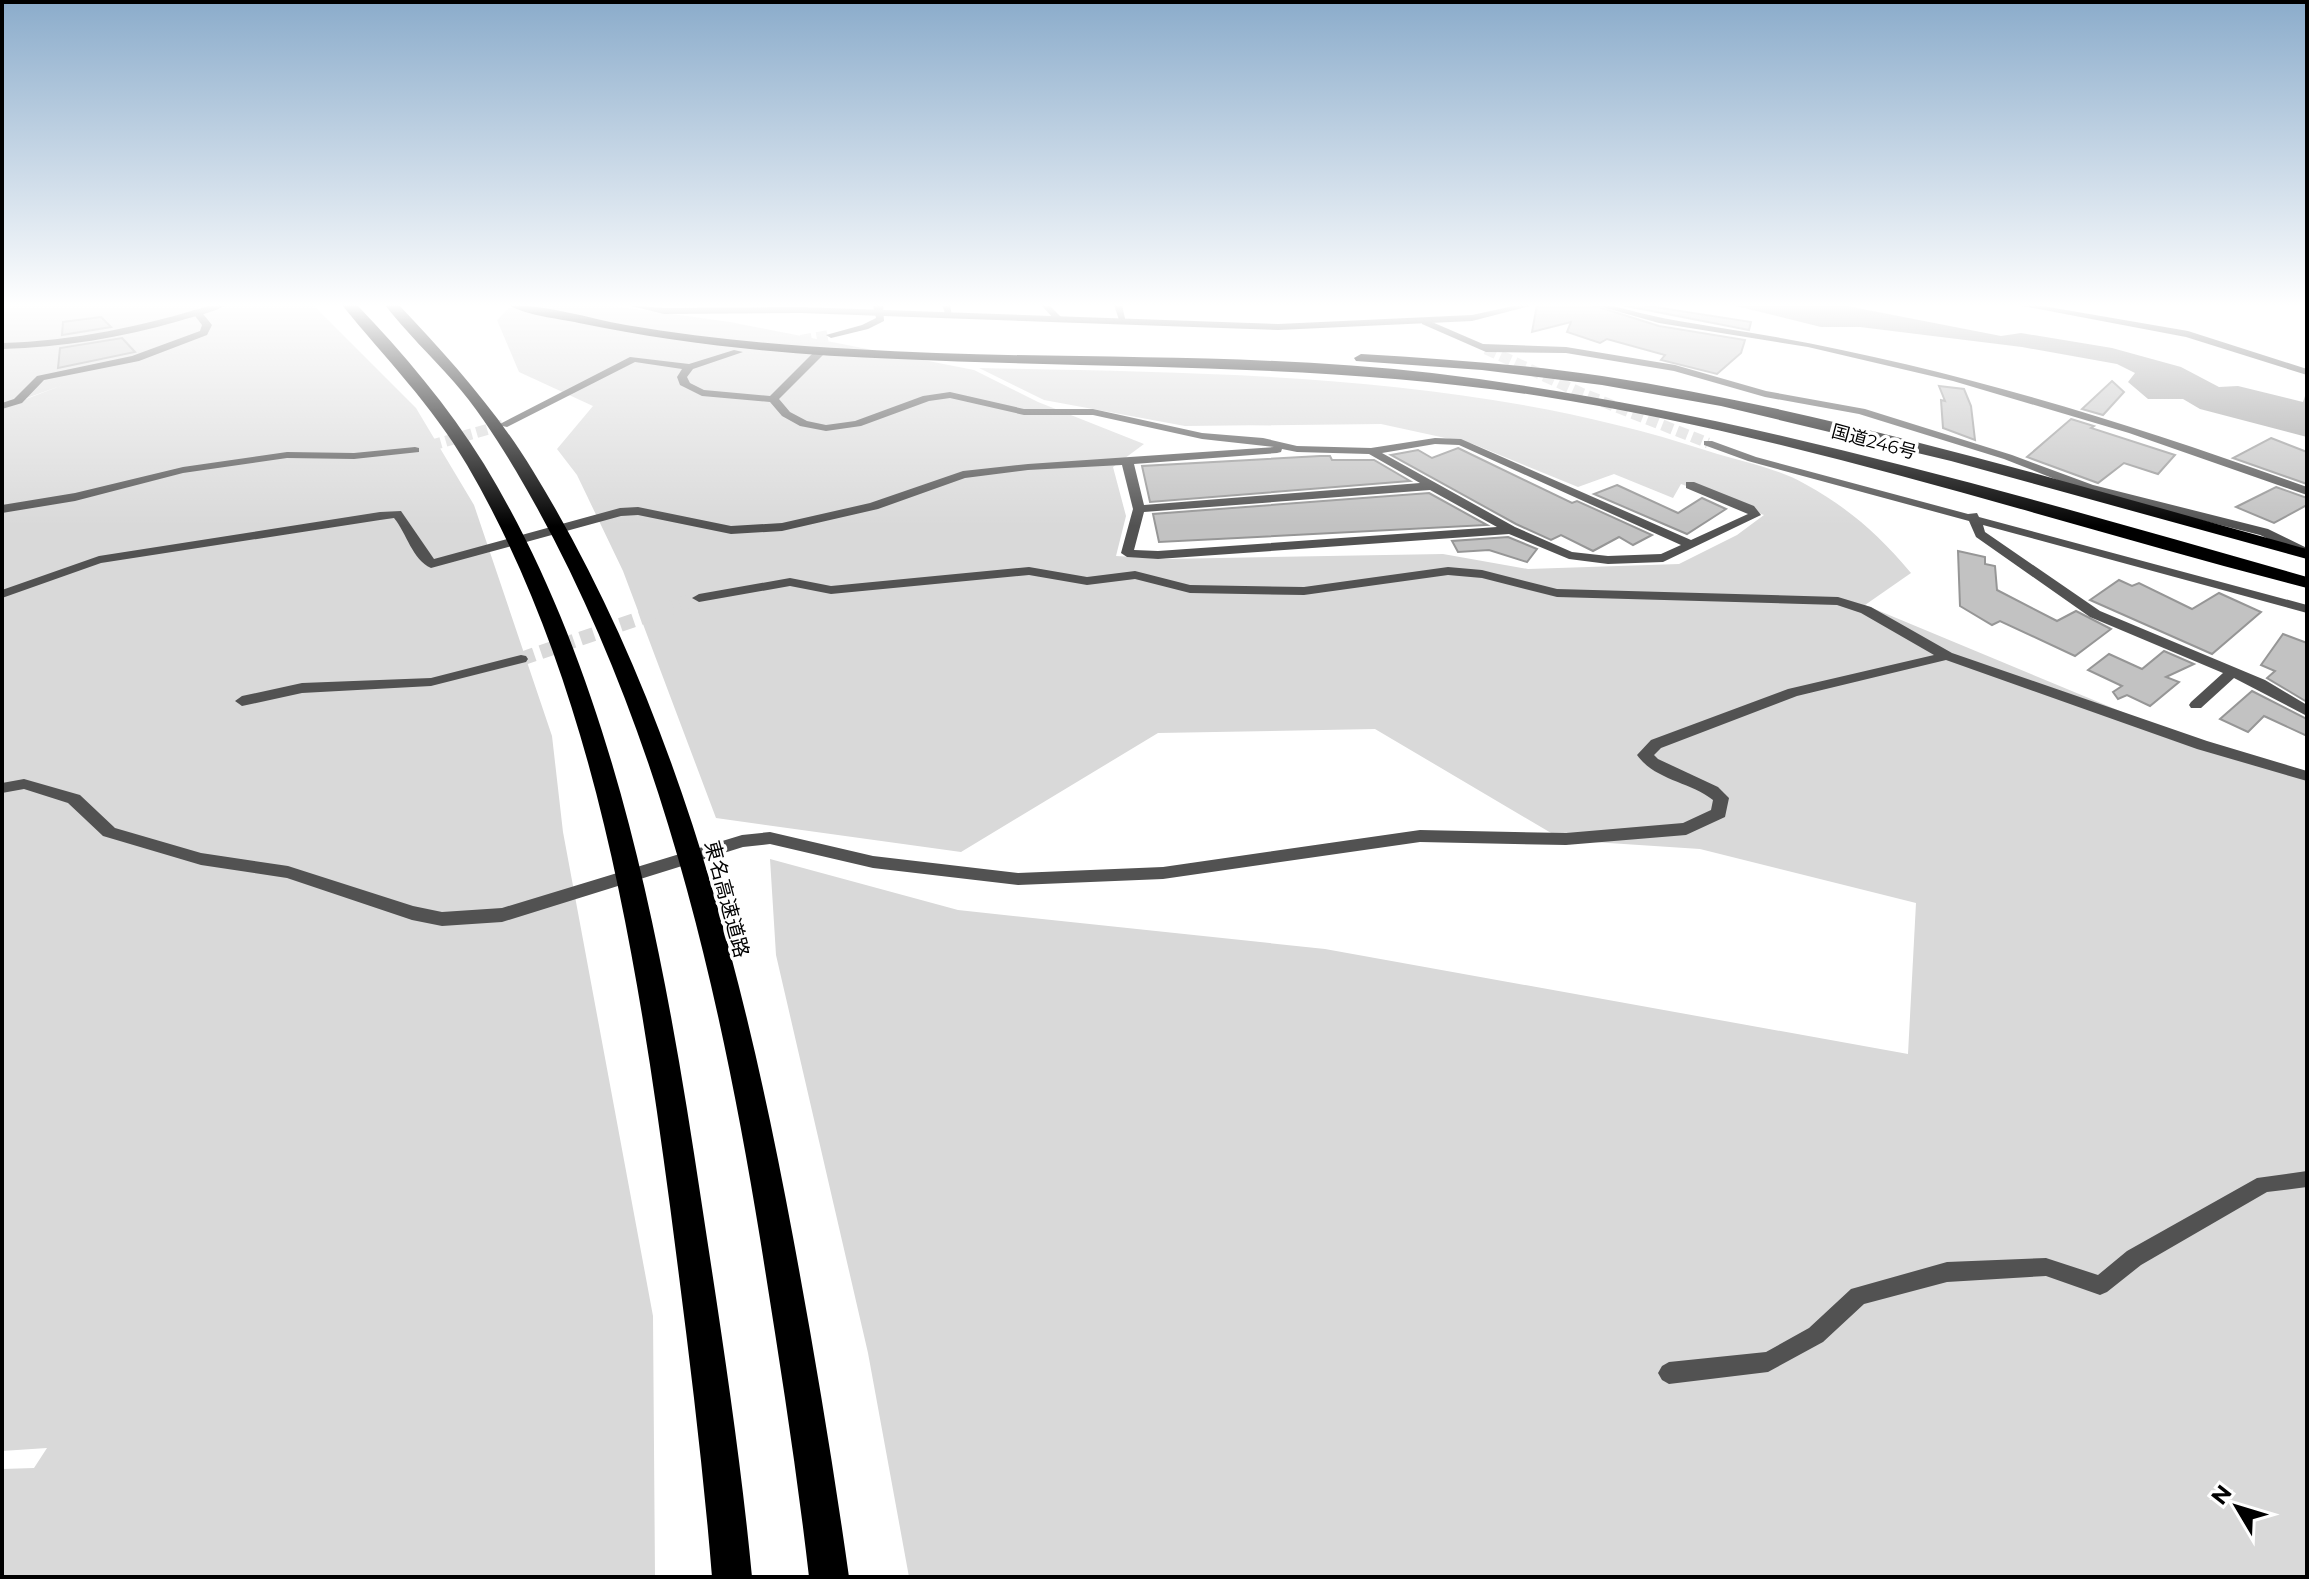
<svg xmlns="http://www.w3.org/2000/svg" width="2309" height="1579" viewBox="0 0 2309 1579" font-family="Montserrat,'Noto Sans JP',sans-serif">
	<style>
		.green { fill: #d9d9d9 }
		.water { fill: #a0a0a0 }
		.building { fill: #c2c2c2; stroke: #969696; stroke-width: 2 }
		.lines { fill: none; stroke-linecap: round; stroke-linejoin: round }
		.minor-tunnel-far1 { stroke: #d9d9d9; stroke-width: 11; stroke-dasharray: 11 5; stroke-linecap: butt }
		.minor-tunnel { stroke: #d9d9d9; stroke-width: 14; stroke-dasharray: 14 7; stroke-linecap: butt }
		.service { fill: #525252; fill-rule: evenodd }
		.minor { fill: #525252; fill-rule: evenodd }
		.tertiary { fill: #525252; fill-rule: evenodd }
		.trunk { fill: #000; fill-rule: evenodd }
		.motorway { fill: #000; fill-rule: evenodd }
		.labels { text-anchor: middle; stroke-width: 7; stroke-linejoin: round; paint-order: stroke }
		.far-street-label { font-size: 18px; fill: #000; stroke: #fff }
		.street-label { font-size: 20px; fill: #000; stroke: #fff }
	</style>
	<rect width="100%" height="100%" fill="#fff"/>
	<g class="green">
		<polygon points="2,305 313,305 416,408 474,505 552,736 563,832 653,1316 655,1577 2,1577 2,1469 34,1468 47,1448 2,1451 2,408 63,385 2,407"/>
		<path d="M 512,305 L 606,305 L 730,322 L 974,370 L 1038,402 L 1144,444 L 1113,467 L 1126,516 L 1116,556 L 1166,559 L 1443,554 L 1528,569 L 1679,564 L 1737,535 L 1764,515 L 1681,484 L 1673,498 L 1614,474 L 1578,487 L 1473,444 L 1381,424 L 1185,426 L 1044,400 L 979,368 C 1223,373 1475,374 1708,451 C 1739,461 1777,468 1805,484 C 1850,509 1878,534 1911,573 L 1865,605 L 2202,745 L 2307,776 L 2307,1577 L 909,1577 L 868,1353 L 776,955 L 770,859 L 958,910 L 1325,949 L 1908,1054 L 1916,903 L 1700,849 L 1563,840 L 1375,729 L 1158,733 L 961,852 L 716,818 L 623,571 L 577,475 L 557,449 L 593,406 L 519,372 L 497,320 Z"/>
	</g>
	<polygon class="water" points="1732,305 1842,305 2001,336 2021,333 2112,348 2181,367 2219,387 2238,386 2303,402 2305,396 2307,437 2200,409 2183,399 2148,399 2128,382 2135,373 2117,364 2022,347 1860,327 1821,327"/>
	<g class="building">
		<polygon points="1537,305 1592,305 1659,326 1745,340 1741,353 1717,374 1661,360 1665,355 1607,339 1600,343 1567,332 1571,322 1532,332"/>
		<polygon points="1621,305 1642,305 1751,322 1749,330"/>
		<polygon points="101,317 111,327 62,335 63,322"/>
		<polygon points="122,338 135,352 58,368 60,348"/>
		<polygon points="2112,381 2124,392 2103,415 2082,409"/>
		<polygon points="1939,386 1964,389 1971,406 1975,440 1943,428 1941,400 1945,401"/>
		<polygon points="2071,419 2094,426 2091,428 2175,455 2158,474 2124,463 2098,483 2027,457"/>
		<polygon points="2271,438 2307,452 2307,484 2233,458"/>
		<polygon points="1458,448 1572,503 1577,501 1652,535 1633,545 1619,537 1593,551 1561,535 1551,540 1516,524 1391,455 1418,450 1432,458"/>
		<polygon points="1320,456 1330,456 1332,460 1374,460 1410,481 1150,502 1142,466"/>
		<polygon points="1617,485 1678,513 1702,498 1726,509 1687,534 1594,494"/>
		<polygon points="2276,487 2307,498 2307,505 2274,523 2236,507"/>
		<polygon points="1429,493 1487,525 1159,542 1153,514"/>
		<polygon points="1508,537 1537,549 1527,562 1489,550 1458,552 1452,541"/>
		<polygon points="1958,551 1985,557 1985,564 1995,566 1997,590 2057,621 2076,611 2111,629 2075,656 2000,621 1992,625 1960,606"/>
		<polygon points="2119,580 2132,586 2139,583 2192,609 2219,593 2261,612 2212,654 2090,600"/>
		<polygon points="2283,634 2307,643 2307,702 2267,678 2275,671 2261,665"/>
		<polygon points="2164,651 2194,664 2166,677 2179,682 2150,706 2127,695 2118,699 2113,692 2122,686 2088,670 2109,654 2142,669"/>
		<polygon points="2252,691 2307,719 2307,736 2264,716 2248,732 2220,719"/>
	</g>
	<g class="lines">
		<g class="minor-tunnel-far1">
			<polyline points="1486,349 1581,393 1708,443"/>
			<polyline points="738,352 831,335"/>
			<polyline points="415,450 503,425"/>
		</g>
		<polyline class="minor-tunnel" points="521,659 699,598"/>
		<g class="service">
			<polygon points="942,305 950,305 952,316 946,316"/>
			<polygon points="1041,305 1049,305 1063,319 1056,321"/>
			<polygon points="2307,1171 2307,1187 2267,1192 2141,1265 2107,1292 2100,1295 2046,1276 1947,1282 1864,1304 1823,1342 1768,1372 1669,1384 1662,1380 1658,1373 1662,1366 1669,1362 1766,1352 1809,1328 1851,1289 1947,1262 2046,1258 2098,1275 2127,1251 2257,1178"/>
		</g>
		<g class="minor">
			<polygon points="873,305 883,305 884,321 868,329 831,338 826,335 862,325 876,318"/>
			<polygon points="1114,305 1122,305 1126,323 1120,323"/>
			<path d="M 1595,305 C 1613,304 1631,311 1649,315 C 1670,320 1693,323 1715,327 C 1920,358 2112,417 2307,487 L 2307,495 L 2129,433 L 1953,381 L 1808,347 L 1659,323 Z"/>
			<polygon points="2017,305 2037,305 2188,331 2307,369 2307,375 2186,337"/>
			<polygon points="194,310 200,310 212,325 207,335 139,361 44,380 22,403 2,409 2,403 14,399 37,376 132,356 200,331 202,325 192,312"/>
			<polygon points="1425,319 1483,344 1566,347 1675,365 1766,391 1865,409 2012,455 2093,485 2268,529 2307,548 2307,557 2260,535 2085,491 2004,459 1859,414 1765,397 1674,371 1566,353 1486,352 1422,324 1422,320"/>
			<path d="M 734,350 L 743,352 L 693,369 L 687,377 L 690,383 L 704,390 L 770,396 L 815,351 L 823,351 L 823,355 L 779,399 L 790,412 L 807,421 L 826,425 L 855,421 L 923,396 L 950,392 L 1024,409 L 1093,409 L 1202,433 L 1263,438 L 1297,446 L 1371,448 L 1435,438 L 1461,439 L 1691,540 L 1748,514 L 1686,488 L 1686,482 L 1694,482 L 1754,506 L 1761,515 L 1663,562 L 1608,564 L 1569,559 L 1509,534 L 1158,559 L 1127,557 L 1121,553 L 1133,509 L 1122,465 L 1028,470 L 965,478 L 878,509 L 782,531 L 731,534 L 638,515 L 621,516 L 431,568 C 412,559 407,534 394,518 L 380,520 L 101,563 L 2,598 L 2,590 L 99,556 L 380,512 L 401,511 L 434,559 L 620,508 L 638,507 L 731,526 L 782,523 L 870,503 L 963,471 L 1028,464 L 1274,447 L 1202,439 L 1093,415 L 1024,415 L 950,398 L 929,401 L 861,426 L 826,431 L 800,426 L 782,416 L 770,402 L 702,396 L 680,385 L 677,377 L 682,369 L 635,362 L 507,427 L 498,425 L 630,357 L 689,364 ZM 1435,444 L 1459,445 L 1681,545 L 1661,554 L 1608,556 L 1572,552 L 1515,527 L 1382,453 ZM 1282,449 L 1297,452 L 1369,454 L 1420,483 L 1144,505 L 1134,464 L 1277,453 L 1281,452 ZM 1430,490 L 1497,527 L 1158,551 L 1134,550 L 1144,512 Z"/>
			<polygon points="1704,441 1712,441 1756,457 1968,514 1977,513 1979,517 2307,605 2307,613 1983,525 1985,532 2100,611 2265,680 2307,705 2307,716 2234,678 2201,708 2191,708 2189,705 2191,702 2223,673 2090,617 1976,537 1969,521 1748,461 1704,445"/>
			<polygon points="415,447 419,448 419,452 354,459 287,458 183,473 75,501 2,513 2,505 75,493 183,467 287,452 354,453"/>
			<path d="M 1029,567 L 1087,577 L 1135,571 L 1190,585 L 1304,587 L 1448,567 L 1482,570 L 1557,589 L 1838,597 L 1871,607 L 1952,653 L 2207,741 L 2307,771 L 2307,781 L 2197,749 L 1946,660 L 1797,696 L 1661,748 L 1654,755 L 1658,759 L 1718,787 L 1729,798 L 1725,817 L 1686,835 L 1566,845 L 1420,842 L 1163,879 L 1018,885 L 873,868 L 770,844 L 743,847 L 502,922 L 442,926 L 412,920 L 287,878 L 201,865 L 103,836 L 68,803 L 24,789 L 2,793 L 2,783 L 24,779 L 80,795 L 115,828 L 201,853 L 288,866 L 413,906 L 442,912 L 502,908 L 742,835 L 770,832 L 873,856 L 1018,873 L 1163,867 L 1420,830 L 1566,833 L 1683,823 L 1711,810 L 1713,800 C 1689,781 1656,781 1637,755 L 1651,740 L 1788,689 L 1934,655 L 1861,613 L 1837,605 L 1557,597 L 1482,578 L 1448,575 L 1304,595 L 1190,593 L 1135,579 L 1087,585 L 1029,575 L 831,594 L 790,586 L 699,602 L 692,598 L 699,594 L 790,578 L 831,586 Z"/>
			<polygon points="521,655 526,656 528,659 526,662 431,686 302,693 242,706 235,701 242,696 302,683 431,678"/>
		</g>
		<g class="tertiary">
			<path d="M 212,305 L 226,305 C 213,313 194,316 179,321 C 121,338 62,347 2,349 L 2,343 C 74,341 143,326 212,305 Z"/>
			<polygon points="627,305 664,308 801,307 1278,324 1472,315 1518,305 1534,305 1472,321 1278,330 801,313 664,314"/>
		</g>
		<g class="trunk">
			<path d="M 509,305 C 549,305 587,318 626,325 C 701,338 778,345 854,349 C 1046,361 1240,351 1432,373 C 1731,409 2018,495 2307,577 L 2307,588 C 2051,522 1802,437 1540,396 C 1328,363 1112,369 898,359 C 791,355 684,345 579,323 C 557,318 527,316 509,305 Z"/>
			<path d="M 1361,354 C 1442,359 1522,364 1602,376 C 1841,413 2074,485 2307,549 L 2307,559 L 1951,461 L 1721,406 L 1602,385 L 1482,370 L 1356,361 L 1354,358 Z"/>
		</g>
		<g class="motorway">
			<path d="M 342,305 L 357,305 C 404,354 448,406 484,464 C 615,679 664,953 701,1199 C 720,1324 740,1450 752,1577 L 712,1577 C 702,1453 686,1330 670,1206 C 637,959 595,684 467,465 C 432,405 385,358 342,305 Z"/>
			<path d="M 385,305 L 399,305 C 448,357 496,410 533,471 C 675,702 744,973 793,1237 C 814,1350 833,1463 849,1577 L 809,1577 C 796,1463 778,1351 760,1238 C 717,974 654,704 516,471 C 498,441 477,408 454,382 C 431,356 406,332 385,305 Z"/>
		</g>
	</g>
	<linearGradient id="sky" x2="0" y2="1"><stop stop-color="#8baccb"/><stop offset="0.58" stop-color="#fff"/><stop offset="1" stop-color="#fff" stop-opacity="0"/></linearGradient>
	<rect width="2309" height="526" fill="url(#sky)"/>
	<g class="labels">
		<g class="far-street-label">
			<text transform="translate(1874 442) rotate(15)" y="6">国道246号</text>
		</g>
		<g class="street-label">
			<text transform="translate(727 899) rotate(75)" y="7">東名高速道路</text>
		</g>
	</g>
	<rect width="2309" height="1579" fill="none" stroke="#000000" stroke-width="8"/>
	<g transform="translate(2237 1507) rotate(308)" stroke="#ffffff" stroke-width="6" paint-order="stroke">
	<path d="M0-6L14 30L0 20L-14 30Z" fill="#000000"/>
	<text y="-12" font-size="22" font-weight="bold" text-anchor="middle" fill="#000000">N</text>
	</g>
</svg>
